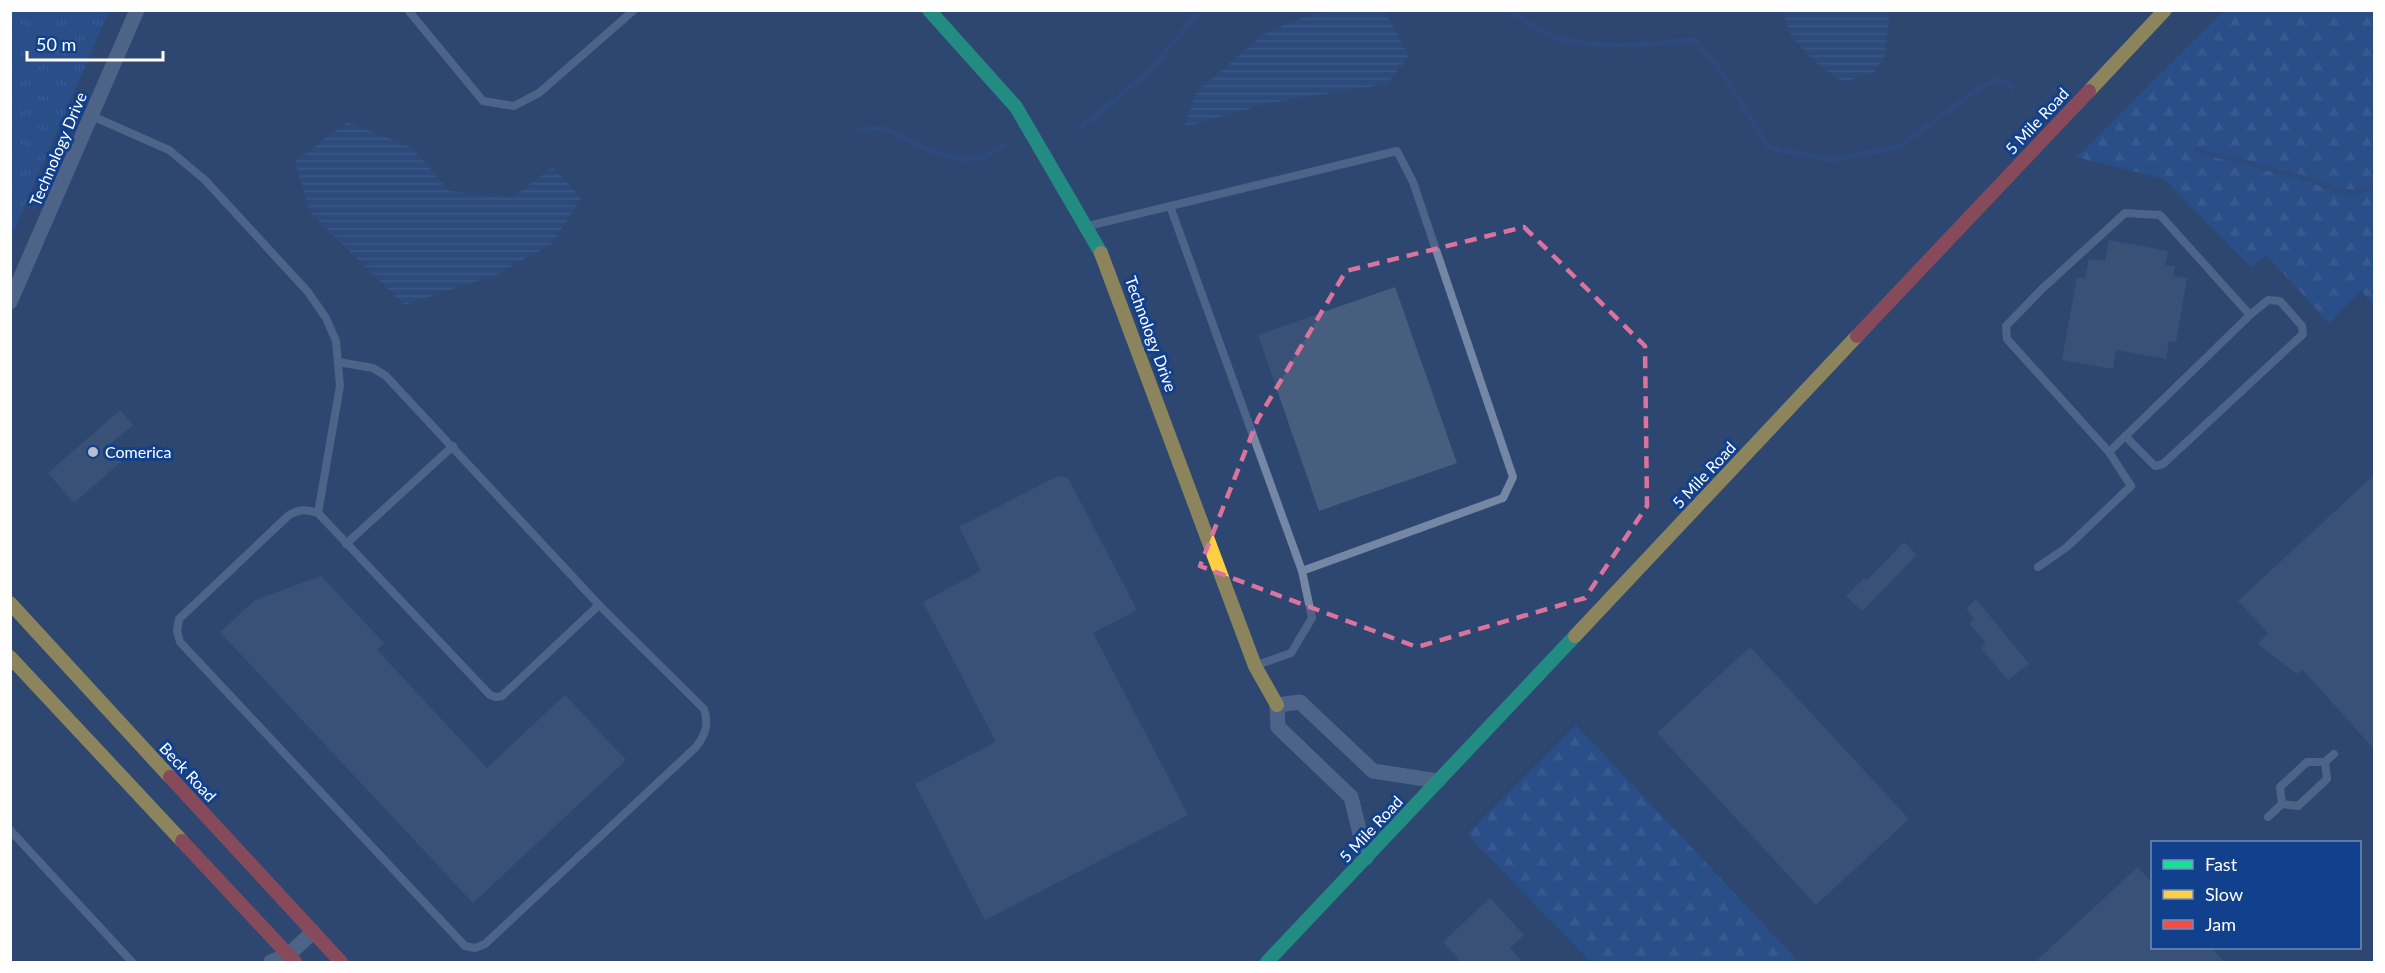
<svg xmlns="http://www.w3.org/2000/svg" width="2385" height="973" viewBox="0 0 2385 973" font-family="Lato,sans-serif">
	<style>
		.grass { fill: url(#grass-tufts) }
		.forest { fill: url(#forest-firs) }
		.water { fill: url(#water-rules) }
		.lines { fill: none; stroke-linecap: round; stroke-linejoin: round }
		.stream { stroke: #2c4e87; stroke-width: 5 }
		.building { fill: #485e7f }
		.lane { stroke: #7488a5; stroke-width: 8 }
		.street { stroke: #7488a5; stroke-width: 15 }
		.fast { stroke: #16e098; stroke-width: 14 }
		.slow { stroke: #ffcf43; stroke-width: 14 }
		.jam { stroke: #f24e42; stroke-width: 14 }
		.marked { fill: none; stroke: #da749d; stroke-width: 4.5; stroke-dasharray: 12 8; stroke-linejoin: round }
		.poi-dot { fill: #b6bfcd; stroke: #11408d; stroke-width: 2 }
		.labels { text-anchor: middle; stroke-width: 6; stroke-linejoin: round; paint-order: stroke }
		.street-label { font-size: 16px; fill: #fff; stroke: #11408d }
		.poi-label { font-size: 16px; fill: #fff; stroke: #11408d; text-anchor: start }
	</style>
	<defs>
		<pattern id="grass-tufts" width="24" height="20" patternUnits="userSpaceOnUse" patternTransform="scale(1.5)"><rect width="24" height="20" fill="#2457a5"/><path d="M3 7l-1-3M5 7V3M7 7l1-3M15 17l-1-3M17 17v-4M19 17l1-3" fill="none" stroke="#4570b2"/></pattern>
		<pattern id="forest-firs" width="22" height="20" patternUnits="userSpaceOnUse" patternTransform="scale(1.5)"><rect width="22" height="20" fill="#2457a5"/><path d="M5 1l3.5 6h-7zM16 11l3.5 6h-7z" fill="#4570b2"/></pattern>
		<pattern id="water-rules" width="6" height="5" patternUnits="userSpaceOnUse" patternTransform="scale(1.5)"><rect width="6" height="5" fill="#2c4e87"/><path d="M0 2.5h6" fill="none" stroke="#4c6999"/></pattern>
	</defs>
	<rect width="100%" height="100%" fill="#2d4771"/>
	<polygon class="grass" points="11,10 109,11 11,238 10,11"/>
	<g class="forest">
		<polygon points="2225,10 2374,11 2374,305 2361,291 2329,323 2267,256 2251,267 2164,179 2076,157"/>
		<polygon points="1576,725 1799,962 1591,962 1467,834"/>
	</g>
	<g class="water">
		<polygon points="1321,11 1385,11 1409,56 1387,84 1270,103 1184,127 1197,91 1267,32"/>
		<polygon points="1782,11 1890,11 1885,56 1874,73 1843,82 1822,68 1793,39"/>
		<polygon points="348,122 413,148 449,191 513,197 553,167 581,198 552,244 496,275 404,305 310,212 295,161"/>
	</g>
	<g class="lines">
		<g class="stream">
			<path d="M 1508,10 C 1525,20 1543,34 1561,39 C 1605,50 1651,44 1695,40 L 1723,74 L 1769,148 L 1832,160 L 1900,146 L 1981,87 L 1999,79 L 2012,87"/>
			<polyline points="1079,129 1150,71 1200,10"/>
			<polyline points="859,130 883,128 930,151 964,160 984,157 1002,146"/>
			<polyline points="2197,150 2312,180 2337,191 2352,192 2374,188"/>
		</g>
	</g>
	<g class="building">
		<polygon points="2109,240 2168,251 2165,265 2175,266 2173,276 2187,278 2176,342 2169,341 2166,359 2116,350 2113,369 2062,360 2077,277 2085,278 2089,259 2105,261"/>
		<polygon points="1395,287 1457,463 1319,511 1258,335"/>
		<polygon points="120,410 133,425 108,446 122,461 74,503 48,473"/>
		<polygon points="2374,475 2374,749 2302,669 2297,674 2258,644 2268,633 2238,601"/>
		<polygon points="1061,476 1068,478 1137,610 1093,633 1188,815 985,920 915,784 996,742 923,602 981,571 959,527 1056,477"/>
		<polygon points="1904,542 1917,555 1862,611 1846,596 1864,578 1867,580"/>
		<polygon points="321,576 384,643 377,650 487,768 565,695 626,760 473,903 220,632 255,600"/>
		<polygon points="1976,599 2029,664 2008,680 1981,648 1986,643 1969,623 1974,619 1966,608"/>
		<polygon points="1750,647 1909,819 1816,905 1657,733"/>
		<polygon points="2138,867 2152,883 2152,948 2212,948 2225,963 2034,963"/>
		<polygon points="1490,898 1524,935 1510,948 1523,963 1462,963 1443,942"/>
	</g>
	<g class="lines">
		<g class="lane">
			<polyline points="408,10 483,101 514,106 539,93 634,10"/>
			<path d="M 92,116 L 169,150 L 205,180 L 308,292 L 326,318 L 336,341 L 340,386 L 318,513 L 490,695 L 496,697 L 502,696 L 599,605 L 704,709 C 709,724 706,734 696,747 L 485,944 L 475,948 L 465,946 L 180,642 L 177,631 L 179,619 L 289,515 C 300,509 306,509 318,513"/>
			<polyline points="1170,206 1302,571"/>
			<polyline points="1088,226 1397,151 1413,182 1513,477 1503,498 1302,571 1312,618 1291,653 1257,665"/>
			<polyline points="338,362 373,368 386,376 599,605"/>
			<polyline points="2125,436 2155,466 2163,464 2303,334 2302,326 2280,301 2268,300 2250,315"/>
			<polyline points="346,544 453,446"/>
			<polyline points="2038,567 2067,547 2131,486 2109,452 2007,339 2006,326 2042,289 2125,213 2160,215 2250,315 2109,452"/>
			<polyline points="2325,762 2334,754"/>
			<polyline points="2268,817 2282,804 2298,806 2327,779 2325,762 2307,762 2280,787 2282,804"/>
			<polyline points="10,830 132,962"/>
		</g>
		<g class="street">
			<polyline points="10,302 137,10"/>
			<polyline points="1366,858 1351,797 1278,727 1277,705 1300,702 1373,771 1438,781"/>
			<polyline points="271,962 288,955 313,932"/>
		</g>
		<g class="fast">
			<polyline points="929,10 1016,107 1101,253"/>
			<polyline points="1267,962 1575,636"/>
		</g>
		<g class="slow">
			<polyline points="2089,91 2165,10"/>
			<polyline points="1101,253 1255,666 1277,705"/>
			<polyline points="10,603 170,777"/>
			<polyline points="1575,636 1857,336"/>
			<polyline points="10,657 182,841"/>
		</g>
		<g class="jam">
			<polyline points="1857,336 2089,91"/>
			<polyline points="170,777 341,962"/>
			<polyline points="182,841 295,962"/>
		</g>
	</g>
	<path d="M0 0H2385V973H0ZM 1524,227 L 1645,346 L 1647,506 L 1585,598 L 1417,647 L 1200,566 L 1258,419 L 1346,271 Z" fill="#2d4771" fill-opacity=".55" fill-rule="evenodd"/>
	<path class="marked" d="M 1524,227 L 1645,346 L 1647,506 L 1585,598 L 1417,647 L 1200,566 L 1258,419 L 1346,271 Z"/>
	<circle class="poi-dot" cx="93" cy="452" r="6"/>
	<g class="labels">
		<g class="street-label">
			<text transform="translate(2037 121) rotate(-47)" y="6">5 Mile Road</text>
			<text transform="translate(58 149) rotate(-67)" y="6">Technology Drive</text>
			<text transform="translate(1151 334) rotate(70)" y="6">Technology Drive</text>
			<text transform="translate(1704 475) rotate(-47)" y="6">5 Mile Road</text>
			<text transform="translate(188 772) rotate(47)" y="6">Beck Road</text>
			<text transform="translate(1371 829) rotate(-47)" y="6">5 Mile Road</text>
		</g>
		<g class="poi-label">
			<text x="105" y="458">Comerica</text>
		</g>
	</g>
	<rect width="2385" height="973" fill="none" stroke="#ffffff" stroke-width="24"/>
	<rect x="2151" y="841" width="210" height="108" fill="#11408d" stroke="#708cbb" stroke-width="1.5"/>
	<rect x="2163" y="860" width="30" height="9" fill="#16e098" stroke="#708cbb" stroke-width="1.5"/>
	<text x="2205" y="871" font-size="18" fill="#ffffff">Fast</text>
	<rect x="2163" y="890" width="30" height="9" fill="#ffcf43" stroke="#708cbb" stroke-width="1.5"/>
	<text x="2205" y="901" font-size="18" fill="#ffffff">Slow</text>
	<rect x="2163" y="920" width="30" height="9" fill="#f24e42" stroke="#708cbb" stroke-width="1.5"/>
	<text x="2205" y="931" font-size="18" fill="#ffffff">Jam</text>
	<path d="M27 51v9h136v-9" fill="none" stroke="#ffffff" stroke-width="3"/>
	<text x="36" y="51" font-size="18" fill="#ffffff" stroke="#11408d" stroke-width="4.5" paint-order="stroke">50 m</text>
</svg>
